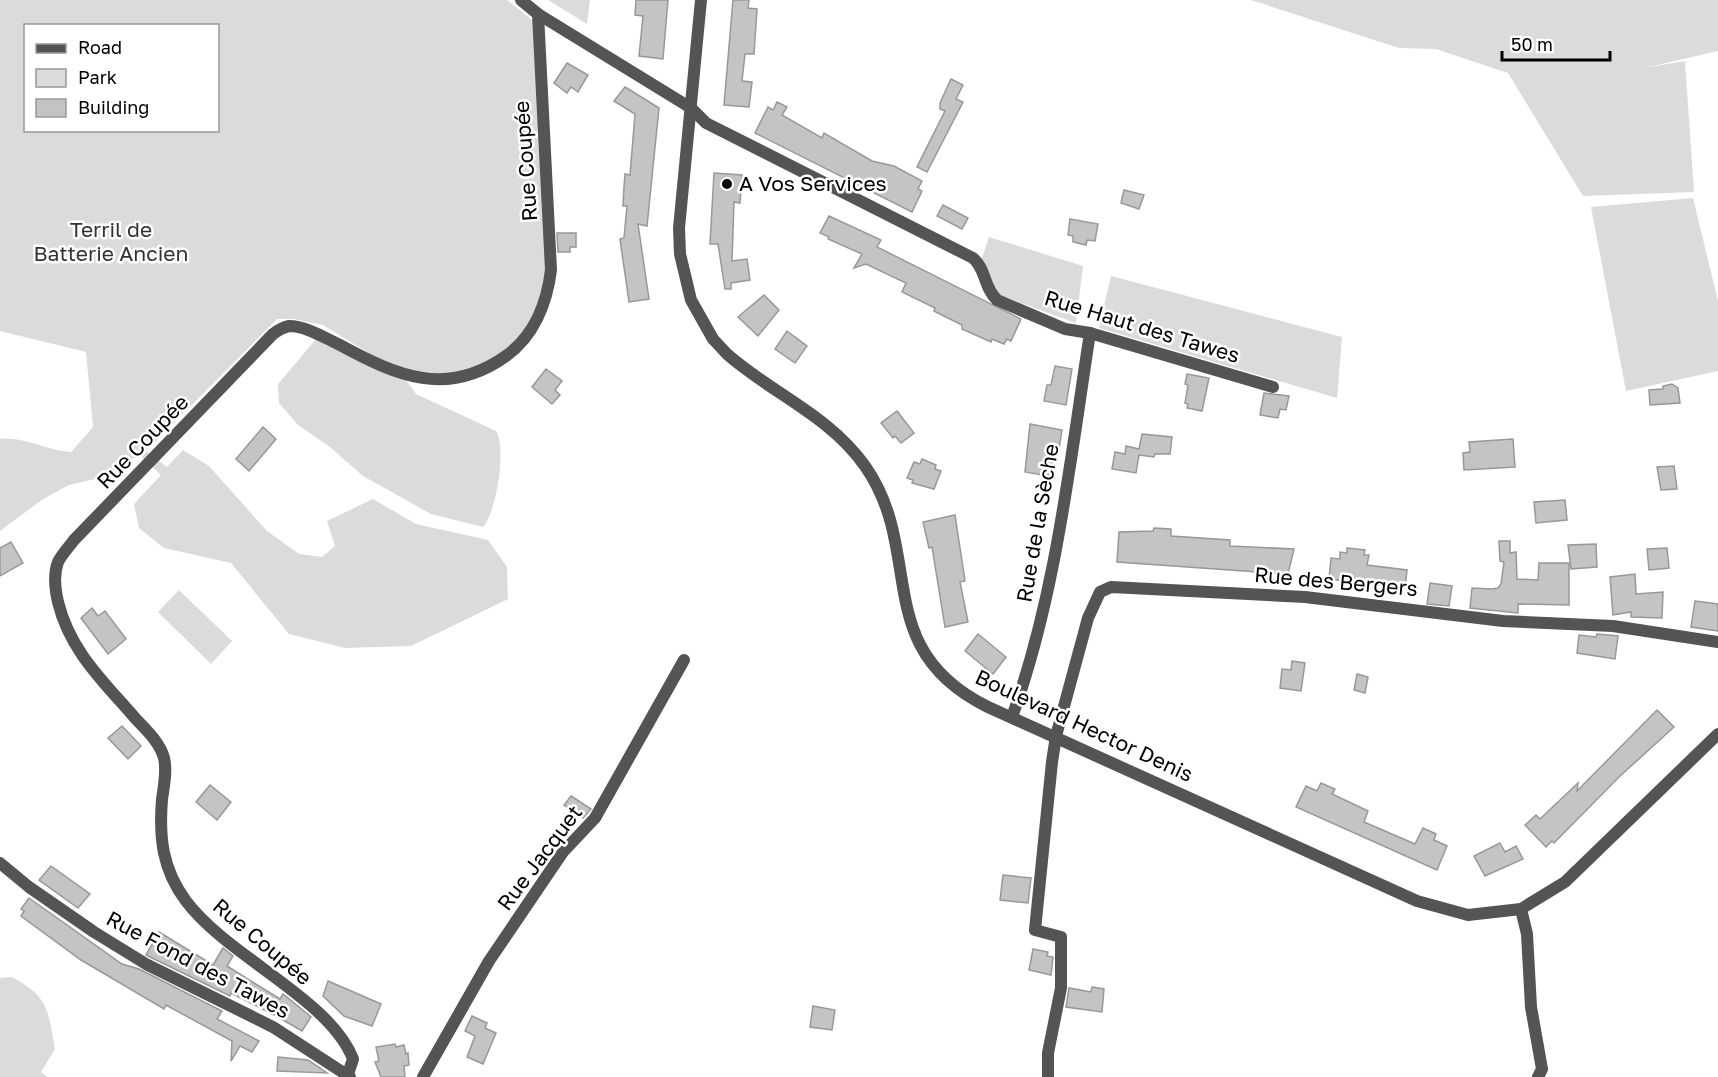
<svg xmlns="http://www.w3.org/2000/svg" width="1718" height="1077" viewBox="0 0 1718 1077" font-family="'Golos Text',sans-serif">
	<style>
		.green { fill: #dbdbdb; fill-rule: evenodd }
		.building { fill: #c4c4c4; stroke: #989898; stroke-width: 1.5 }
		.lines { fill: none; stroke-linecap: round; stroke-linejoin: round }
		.minor { stroke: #545454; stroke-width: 12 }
		.tertiary { stroke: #545454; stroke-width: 12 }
		.poi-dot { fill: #000; stroke: #fff; stroke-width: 2 }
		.labels { text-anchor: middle; stroke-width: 5; stroke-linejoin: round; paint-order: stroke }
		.street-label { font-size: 21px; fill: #000; stroke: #fff }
		.poi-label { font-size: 21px; fill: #000; stroke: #fff; text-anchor: start }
		.park-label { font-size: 21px; fill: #323232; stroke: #fff }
	</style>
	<rect width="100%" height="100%" fill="#fff"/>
	<g class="green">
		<path d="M 0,0 L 507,0 L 535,22 L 546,229 L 545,287 L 527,330 L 497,358 L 462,372 L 422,375 L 385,363 L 323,325 L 293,319 L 277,319 L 146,451 L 167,467 L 183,450 L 209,466 L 267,531 L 299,554 L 322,557 L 335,546 L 327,521 L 373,499 L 416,524 L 488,540 L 507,567 L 508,599 L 411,646 L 345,648 L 289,634 L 231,563 L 164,548 L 139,528 L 134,504 L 161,475 L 139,455 L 104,477 L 69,485 L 43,499 L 0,531 L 0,439 C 23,436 47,451 71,452 L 93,427 L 86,352 L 0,331 ZM 26,26 L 218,26 L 218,130 L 26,130 Z"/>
		<polygon points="548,0 590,0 587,24"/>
		<polygon points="1251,0 1718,0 1718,51 1644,68 1685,61 1694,192 1583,196 1508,73 1436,49 1399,48"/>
		<polygon points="1693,198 1718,301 1718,371 1626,391 1591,207"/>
		<polygon points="989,237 1083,266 1076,323 999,295 982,258"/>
		<polygon points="1111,276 1342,337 1337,398 1099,328"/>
		<path d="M 317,338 L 406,380 L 416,394 L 496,431 C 507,448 496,513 483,527 L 431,514 L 363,476 L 330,447 L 298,425 L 279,403 L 278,384 Z"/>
		<polygon points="179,590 232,641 211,664 158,612"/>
		<path d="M 12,977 C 49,997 48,1010 55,1049 L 41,1072 L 47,1077 L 0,1077 L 0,978 Z"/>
	</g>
	<g class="building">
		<polygon points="636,0 668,0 663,59 639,56 643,16 635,15"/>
		<polygon points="733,0 749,0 748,8 757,9 754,54 745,54 742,81 752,82 749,107 724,105"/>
		<polygon points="567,63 588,75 578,92 571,87 567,93 554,83"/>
		<polygon points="951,79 963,85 956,99 963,102 927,172 917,167 945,111 940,109 940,103"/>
		<polygon points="625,87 659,108 647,226 638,224 649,299 629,302 620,239 624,238 627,206 623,206 624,187 625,174 630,175 635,114 614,101"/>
		<polygon points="777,102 787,107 782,115 822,138 824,133 872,161 894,166 922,181 918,189 922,191 912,212 755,133 768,107 773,110"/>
		<polygon points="714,173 742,175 740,203 734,202 732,261 747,259 750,280 731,283 731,289 725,289 718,244 710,244"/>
		<polygon points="1124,190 1144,195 1139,209 1121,203"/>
		<polygon points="943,205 968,218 962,229 937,216"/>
		<polygon points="829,216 881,240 877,247 1021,319 1011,341 1007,339 1004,344 992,339 991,342 962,329 962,325 934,311 935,308 902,292 906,283 866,264 854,268 862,254 828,239 829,237 820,233"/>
		<polygon points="1070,219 1098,224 1095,241 1087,240 1086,245 1073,242 1073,236 1068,235"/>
		<polygon points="557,233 576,233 576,247 570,247 570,252 558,252"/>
		<polygon points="764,295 779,310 758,336 738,317"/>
		<polygon points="787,331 807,346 795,363 775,349"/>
		<polygon points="1055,366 1072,369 1066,405 1044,401 1047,385 1051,385"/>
		<polygon points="546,369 562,381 555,390 560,395 552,404 532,387"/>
		<polygon points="1187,374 1209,378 1202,411 1187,408 1188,404 1185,403 1188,385 1185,384"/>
		<polygon points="1672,384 1678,388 1680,403 1650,405 1649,390 1663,389 1663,386"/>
		<polygon points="1264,393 1289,396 1286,410 1280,409 1278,418 1260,415"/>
		<polygon points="897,411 914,433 901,443 895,436 893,438 881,423"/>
		<polygon points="1030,424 1062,430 1058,455 1055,454 1048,476 1025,472"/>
		<polygon points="263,427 276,439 249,471 236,459"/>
		<polygon points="1142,434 1172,437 1170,454 1155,454 1154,457 1139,455 1136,473 1112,469 1115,452 1125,454 1126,446 1139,449"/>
		<polygon points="1513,439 1515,467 1464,470 1463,453 1470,452 1469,442"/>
		<polygon points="922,459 936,465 935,469 941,471 934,489 912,483 913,480 907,478 914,462 920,464"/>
		<polygon points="1674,466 1677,489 1661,490 1657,467"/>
		<polygon points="1565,500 1567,520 1536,523 1534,502"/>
		<polygon points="955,515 965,581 960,582 968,622 945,627 932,547 929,548 923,522"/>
		<polygon points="1154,528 1171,529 1171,536 1230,540 1230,546 1294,549 1288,574 1117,562 1119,532 1153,531"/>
		<polygon points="1499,541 1510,541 1510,553 1516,552 1517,579 1538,580 1539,563 1569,563 1569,605 1518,604 1518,613 1470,608 1472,588 1492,589 1498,588 1501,584 1504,562 1500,561"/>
		<polygon points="11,542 23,563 0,576 0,548"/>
		<polygon points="1596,544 1597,567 1571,569 1568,545"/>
		<polygon points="1347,548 1365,550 1364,555 1369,555 1367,565 1407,570 1405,588 1329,579 1331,558 1340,559 1340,552 1347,553"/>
		<polygon points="1667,548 1669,568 1649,570 1647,549"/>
		<polygon points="1635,574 1636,594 1663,592 1662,618 1631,617 1631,612 1613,615 1610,577"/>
		<polygon points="1430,583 1452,586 1449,606 1427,604"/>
		<polygon points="1695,601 1718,604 1718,631 1691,627"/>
		<polygon points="92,608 98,616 105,611 126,639 108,654 81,618"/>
		<polygon points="978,634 1006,657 993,674 965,651"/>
		<polygon points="1597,634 1618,636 1615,659 1577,653 1579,635 1596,637"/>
		<polygon points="1292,661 1305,663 1301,691 1280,688 1282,669 1291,670"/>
		<polygon points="1357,674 1368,677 1365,693 1354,690"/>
		<polygon points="1657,710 1674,727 1619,777 1554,843 1552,841 1546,847 1525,825 1536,815 1540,819 1578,783 1577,791"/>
		<polygon points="122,726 141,746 128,759 108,738"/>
		<polygon points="1321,783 1335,789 1332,794 1368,811 1364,822 1415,844 1423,828 1436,834 1434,840 1447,846 1437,870 1296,807 1306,786 1317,791"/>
		<polygon points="210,785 231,802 217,820 196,802"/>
		<polygon points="571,796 591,809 583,818 564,805"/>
		<polygon points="1500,843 1505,852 1516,846 1523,859 1485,876 1474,856"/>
		<polygon points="51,866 90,894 78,908 39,880"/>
		<polygon points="1003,875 1031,878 1028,903 1000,900"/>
		<polygon points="29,898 122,964 139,969 222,1011 217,1019 259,1041 252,1052 240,1046 231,1061 232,1041 166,1005 164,1009 81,960 21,916 24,911 21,909"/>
		<polygon points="159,932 213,965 223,948 233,956 227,966 280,999 283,994 311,1017 302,1031 281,1019 276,1013 274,1015 231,993 230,996 150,957 146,955"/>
		<polygon points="1033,949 1048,952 1047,956 1053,957 1051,975 1029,970"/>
		<polygon points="328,981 381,1004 372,1026 344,1016 323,996"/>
		<polygon points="1092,987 1104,989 1102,1012 1066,1007 1069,988 1091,992"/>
		<polygon points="813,1006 835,1010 832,1030 810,1027"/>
		<polygon points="472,1016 487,1023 485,1028 496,1033 483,1064 467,1057 475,1036 465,1031"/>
		<polygon points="395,1044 396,1047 404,1045 406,1054 408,1053 409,1065 404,1066 405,1077 381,1077 375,1062 379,1061 376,1047"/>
		<polygon points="278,1057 308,1060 327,1073 277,1071"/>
	</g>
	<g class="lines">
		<g class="minor">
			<path d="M 521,0 L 538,14 L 691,108 L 706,123 L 973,258 C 986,269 984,288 997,300 L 1065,329 L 1090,333 L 1273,387"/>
			<path d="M 1012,717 C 1056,595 1070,461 1090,333"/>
			<polyline points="0,863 29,887 94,932 146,964 273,1027 350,1077"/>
			<polyline points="1521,909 1527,934 1531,1007 1542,1069 1538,1077"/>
			<path d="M 348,1074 L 353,1059 C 330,999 228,957 186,901 C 162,869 159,837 162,799 C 164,786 167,770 164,758 C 160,742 145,729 135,718 C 103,681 70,651 58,602 C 55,589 53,575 58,562 C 62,554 69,547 74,540 L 273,334 C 277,331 284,327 289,326 C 306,326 325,338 340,345 C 397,376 447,398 506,356 C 534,336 547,303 551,270 L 538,14"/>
			<polyline points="423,1077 489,961 563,852 595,818 684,660"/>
			<polyline points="1048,1077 1048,1053 1061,988 1061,937 1035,930 1052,762 1056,736 1088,618 1100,592 1111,587 1305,597 1503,621 1613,626 1718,642"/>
		</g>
		<path class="tertiary" d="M 701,0 L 679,228 L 680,254 L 691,300 L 713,339 L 727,354 C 771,393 829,415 865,466 C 926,553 869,648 988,707 L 1417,901 L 1468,915 L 1521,909 L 1565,882 L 1718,734"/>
	</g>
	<circle class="poi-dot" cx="727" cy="184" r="6"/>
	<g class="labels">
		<g class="street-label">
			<text transform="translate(526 161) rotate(-94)" y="7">Rue Coupée</text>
			<text transform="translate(1142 327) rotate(17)" y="7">Rue Haut des Tawes</text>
			<text transform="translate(143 442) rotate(-46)" y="7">Rue Coupée</text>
			<text transform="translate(1038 523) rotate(-80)" y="7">Rue de la Sèche</text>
			<text transform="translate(1336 582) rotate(5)" y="7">Rue des Bergers</text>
			<text transform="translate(1084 726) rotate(25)" y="7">Boulevard Hector Denis</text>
			<text transform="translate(540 858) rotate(-53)" y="7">Rue Jacquet</text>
			<text transform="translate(262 942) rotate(40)" y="7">Rue Coupée</text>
			<text transform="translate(198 965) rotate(28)" y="7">Rue Fond des Tawes</text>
		</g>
		<g class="poi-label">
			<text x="739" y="191">A Vos Services</text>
		</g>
		<g class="park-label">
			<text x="111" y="237">Terril de<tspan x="111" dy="24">Batterie Ancien</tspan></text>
		</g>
	</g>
	<rect x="24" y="24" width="195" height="108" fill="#ffffff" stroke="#999999" stroke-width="1.5"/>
	<rect x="36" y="44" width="30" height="9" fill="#545454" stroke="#999999" stroke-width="1.5"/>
	<text x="78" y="54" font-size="18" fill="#000000">Road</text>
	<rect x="36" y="69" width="30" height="18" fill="#dbdbdb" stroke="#999999" stroke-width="1.5"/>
	<text x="78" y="84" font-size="18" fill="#000000">Park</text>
	<rect x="36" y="99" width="30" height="18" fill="#c4c4c4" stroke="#999999" stroke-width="1.5"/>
	<text x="78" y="114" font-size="18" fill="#000000">Building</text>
	<path d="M1502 51v9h108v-9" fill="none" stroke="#000000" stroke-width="3"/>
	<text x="1511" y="51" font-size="18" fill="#000000" stroke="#ffffff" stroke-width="4.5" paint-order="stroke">50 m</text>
</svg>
